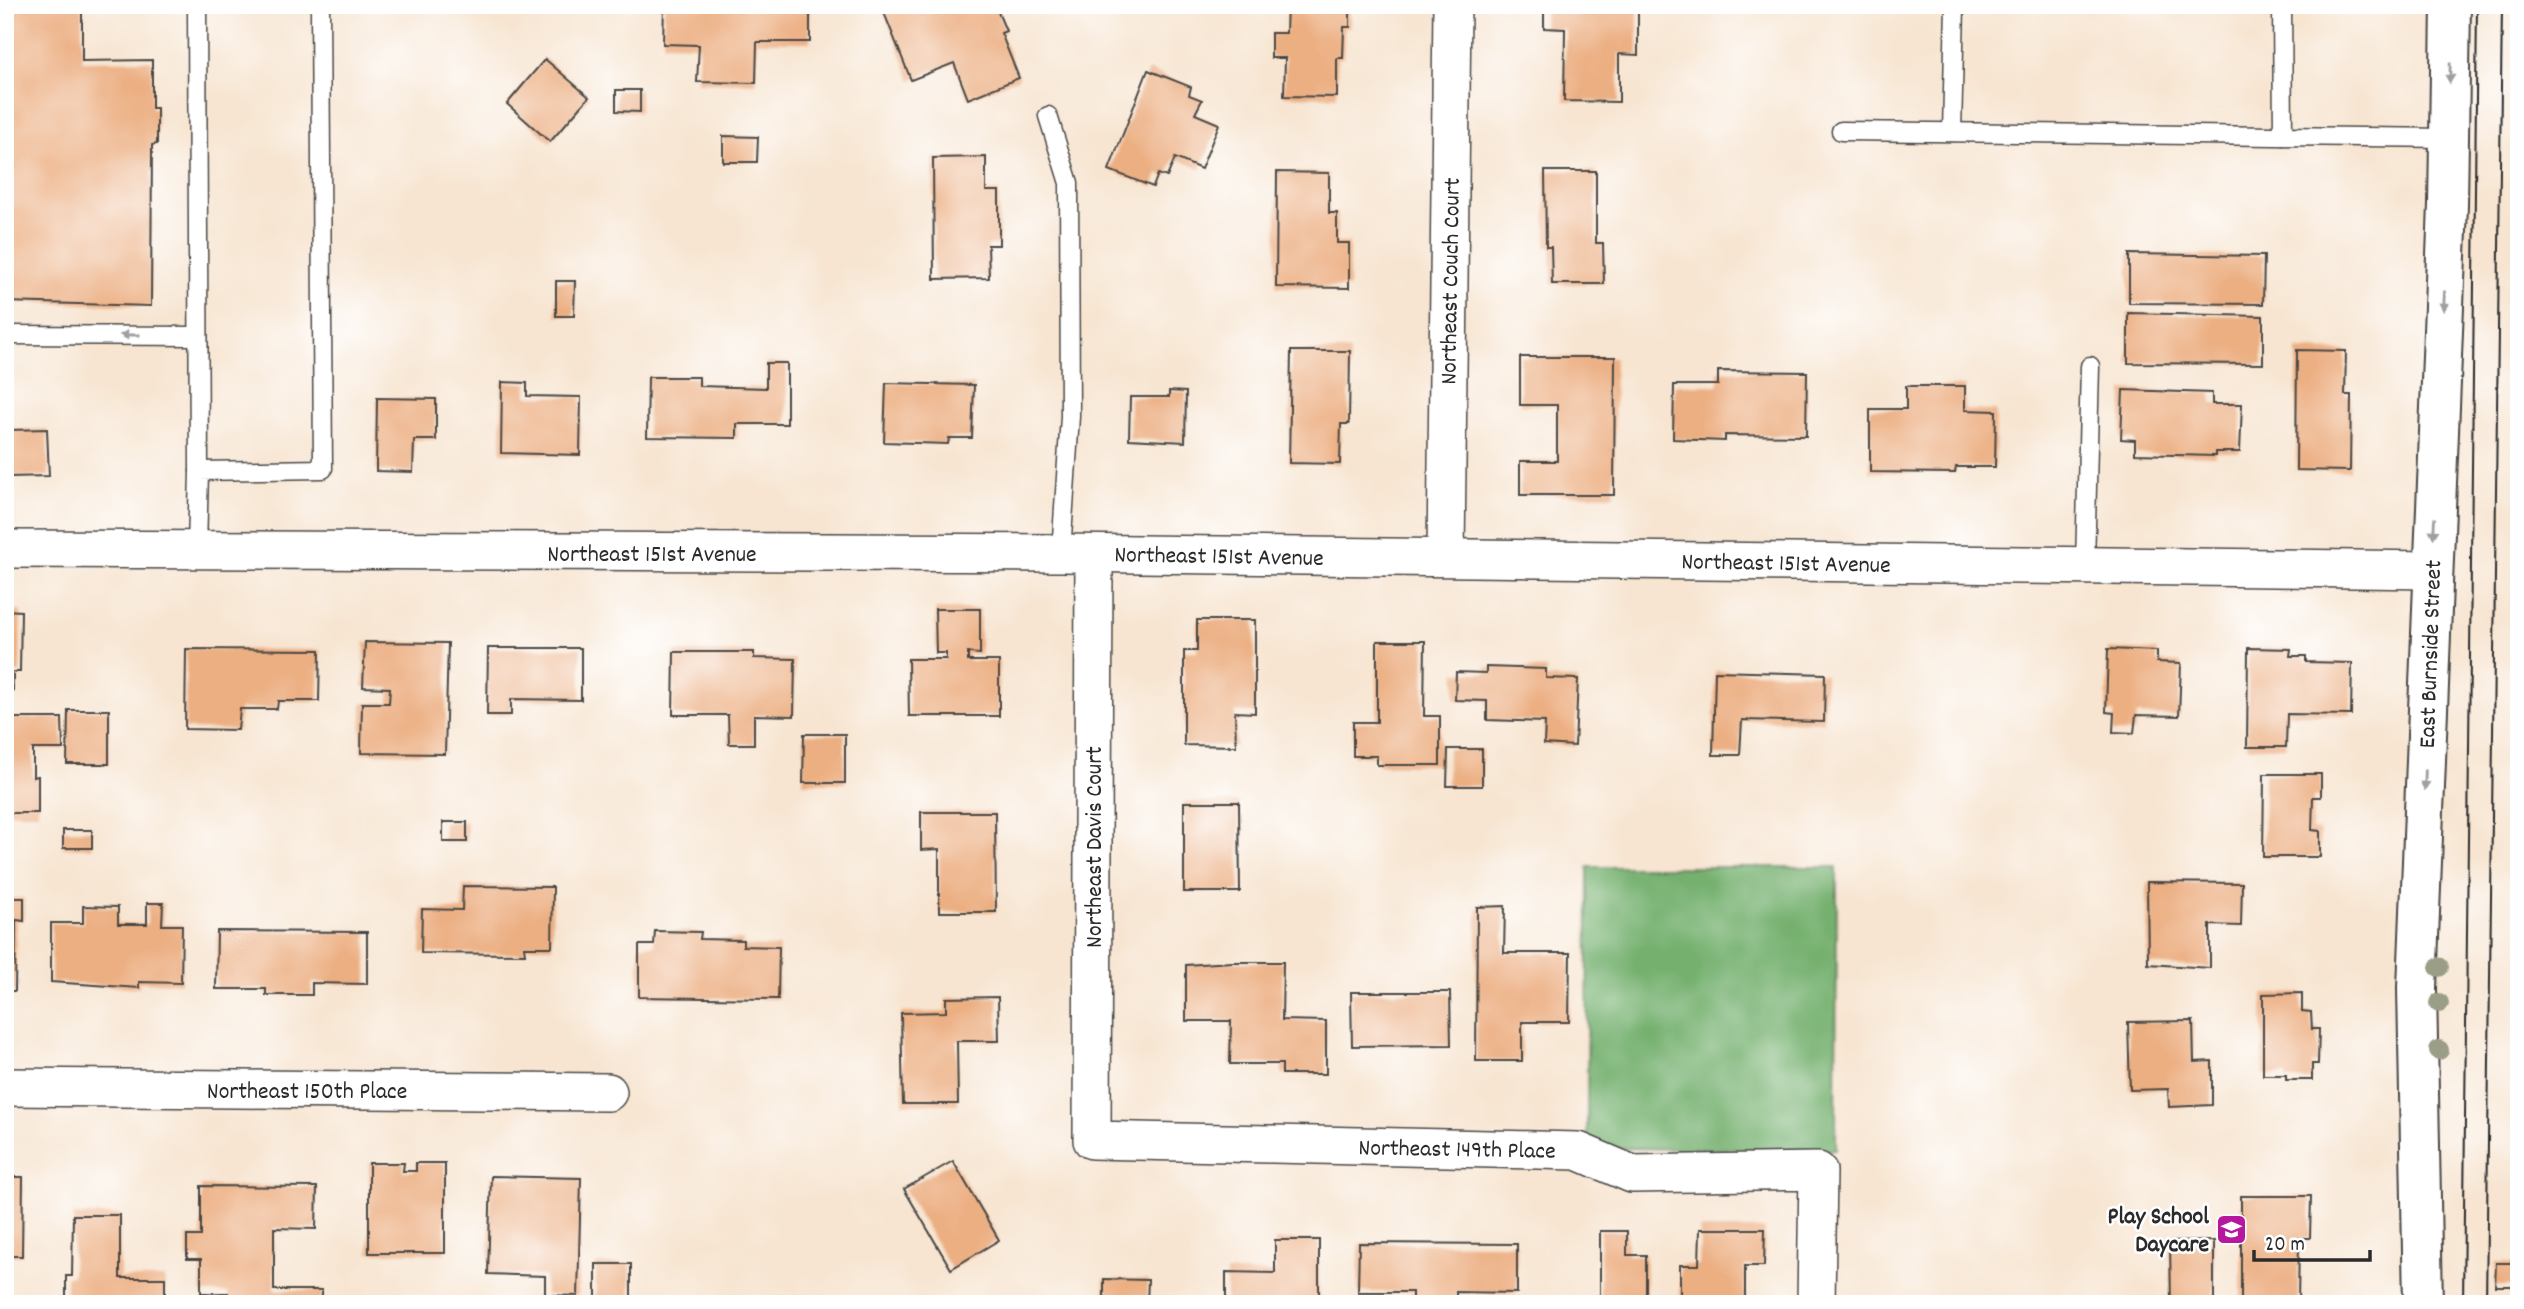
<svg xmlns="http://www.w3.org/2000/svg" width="2524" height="1309" viewBox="0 0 2524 1309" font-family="Dekko,sans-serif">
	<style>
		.forest { fill: #75b06e; stroke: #506e4c; stroke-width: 2 }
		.building { fill: #ecaf82 }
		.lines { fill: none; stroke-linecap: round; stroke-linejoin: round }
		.service-casing { stroke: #4a4744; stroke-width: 21 }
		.minor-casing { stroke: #4a4744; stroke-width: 40 }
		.tertiary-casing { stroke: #4a4744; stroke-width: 42 }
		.service { stroke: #fff; stroke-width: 18 }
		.minor { stroke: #fff; stroke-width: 37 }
		.tertiary { stroke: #fff; stroke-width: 38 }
		.tram { stroke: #2b2b2b; stroke-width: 2 }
		.tree { fill: #9b9e86 }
		.oneway { fill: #a0a0a0 }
		.labels { text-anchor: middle; stroke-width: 5; stroke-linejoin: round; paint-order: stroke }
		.street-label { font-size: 24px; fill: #2b2b2b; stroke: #fff }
		.poi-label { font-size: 24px; font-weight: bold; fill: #2b2b2b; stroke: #fff; text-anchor: end }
	</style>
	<rect width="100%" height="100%" fill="#fff"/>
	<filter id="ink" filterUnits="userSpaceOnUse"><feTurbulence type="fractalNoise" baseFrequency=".0143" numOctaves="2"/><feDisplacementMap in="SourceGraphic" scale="14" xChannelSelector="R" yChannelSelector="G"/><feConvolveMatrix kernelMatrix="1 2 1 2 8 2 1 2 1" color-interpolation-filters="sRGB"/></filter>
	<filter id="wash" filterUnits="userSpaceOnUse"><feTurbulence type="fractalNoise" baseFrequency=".00686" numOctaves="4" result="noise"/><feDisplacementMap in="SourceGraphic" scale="28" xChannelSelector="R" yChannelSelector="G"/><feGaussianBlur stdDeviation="1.57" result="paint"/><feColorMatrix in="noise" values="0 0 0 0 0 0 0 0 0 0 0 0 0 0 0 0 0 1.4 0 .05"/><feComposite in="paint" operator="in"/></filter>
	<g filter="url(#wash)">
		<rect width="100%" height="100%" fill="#f7e5d1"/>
		<polygon class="forest" points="1588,867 1837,867 1836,1150 1587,1148"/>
		<g id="blocks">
			<g class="building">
				<polygon points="5,5 82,5 82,61 152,60 152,108 157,108 157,144 152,145 151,306 5,302"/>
				<polygon points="664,5 810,5 810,42 757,42 756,83 697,82 699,45 663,44"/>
				<polygon points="893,5 995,5 1006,31 1001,33 1019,78 968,99 954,63 911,80 883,10"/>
				<polygon points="1287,5 1350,5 1350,27 1344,27 1343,58 1337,58 1337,97 1284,96 1285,58 1271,58 1271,33 1286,33"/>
				<polygon points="1544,5 1638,5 1638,55 1619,54 1619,102 1564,101 1565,29 1544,28"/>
				<polygon points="545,59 589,97 550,142 507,104"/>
				<polygon points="1148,70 1191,87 1189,95 1202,100 1195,114 1219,124 1201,169 1175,158 1167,177 1158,174 1153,187 1109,170"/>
				<polygon points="616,90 640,90 640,112 616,111"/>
				<polygon points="723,136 758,137 757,162 723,162"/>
				<polygon points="986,157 986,191 999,191 999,245 988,245 989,278 934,279 933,158"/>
				<polygon points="1545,171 1596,171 1596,243 1603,243 1604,284 1552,284 1551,247 1546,247"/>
				<polygon points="1277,172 1329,173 1329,213 1337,213 1337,243 1349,243 1349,288 1276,287"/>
				<polygon points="2129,254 2264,256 2263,304 2129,303"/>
				<polygon points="556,281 575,281 574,316 556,316"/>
				<polygon points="2128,313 2263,316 2263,364 2128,363"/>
				<polygon points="2297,350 2346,351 2345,395 2351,395 2350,471 2296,470"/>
				<polygon points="1291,351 1350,351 1349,424 1341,424 1340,464 1289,463"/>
				<polygon points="1520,357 1615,357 1614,495 1520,495 1520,461 1557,461 1557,405 1520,405"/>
				<polygon points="766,363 787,363 787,424 737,424 737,438 647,437 648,377 699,377 699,386 766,388"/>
				<polygon points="1718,371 1807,372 1806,436 1725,435 1725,441 1673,439 1674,385 1718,385"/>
				<polygon points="502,382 527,383 527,396 581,397 580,455 501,453"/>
				<polygon points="886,383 974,385 972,438 949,438 948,444 884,442"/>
				<polygon points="1906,386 1965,386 1965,410 1996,411 1995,467 1956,467 1955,473 1870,472 1870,409 1906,409"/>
				<polygon points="2123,390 2212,393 2212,404 2242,404 2240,452 2215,452 2215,456 2135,454 2135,440 2121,439"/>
				<polygon points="1169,391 1186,392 1185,442 1129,439 1130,397 1169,397"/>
				<polygon points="377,398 436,399 436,440 414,440 413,472 376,471"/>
				<polygon points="47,429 49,476 10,477 9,430"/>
				<polygon points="935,609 980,609 980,654 968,653 968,661 999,661 999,716 909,716 908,659 946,659 946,653 936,653"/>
				<polygon points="5,610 21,611 20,672 13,672 13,691 5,690"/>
				<polygon points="1197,620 1255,620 1255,713 1235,712 1236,746 1184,745 1184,651 1197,651"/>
				<polygon points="1377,641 1425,641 1424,716 1440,716 1440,765 1377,765 1377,756 1353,756 1353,722 1377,722"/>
				<polygon points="365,642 448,643 445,754 361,753 362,703 389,703 390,688 363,687"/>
				<polygon points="488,648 581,648 581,700 511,699 511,715 487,715"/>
				<polygon points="2248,648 2291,649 2290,656 2306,656 2306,662 2352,663 2351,715 2287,714 2286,747 2247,747"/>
				<polygon points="186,649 320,650 319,701 278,701 277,709 240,709 238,730 185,729"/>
				<polygon points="2108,649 2157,651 2157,662 2181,663 2179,716 2136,715 2134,733 2113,732 2114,713 2106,712"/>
				<polygon points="674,652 754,652 754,658 795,659 794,716 754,715 754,744 729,744 728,715 673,715"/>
				<polygon points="1486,667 1546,669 1546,678 1578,679 1575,746 1544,744 1545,722 1487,720 1487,701 1455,700 1456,672 1486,673"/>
				<polygon points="1715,671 1825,674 1824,722 1742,720 1740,755 1713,755"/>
				<polygon points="68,710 109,710 109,764 67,764"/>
				<polygon points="5,718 62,718 63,749 33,749 33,777 38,776 38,813 5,813"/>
				<polygon points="804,734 845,734 845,783 803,783"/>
				<polygon points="1448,749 1482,749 1482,786 1447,786"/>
				<polygon points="2264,774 2321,774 2321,797 2313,797 2312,830 2320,831 2320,857 2263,857"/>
				<polygon points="1184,802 1239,802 1240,892 1184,892"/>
				<polygon points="921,812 995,812 996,912 939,912 939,849 921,850"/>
				<rect x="443" y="822" width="24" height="20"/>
				<rect x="63" y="830" width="29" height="18"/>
				<polygon points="2147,882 2242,883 2241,926 2210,925 2210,968 2148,964"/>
				<polygon points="463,886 553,887 552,947 524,947 525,954 421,953 422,909 462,910"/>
				<polygon points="9,898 24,898 24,921 16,920 15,991 5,991 5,906 9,906"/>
				<polygon points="147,903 163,903 162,925 182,925 181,983 139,982 139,988 51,982 51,923 83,923 83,906 118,907 118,924 147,924"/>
				<polygon points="1505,906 1504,953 1570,953 1569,1022 1522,1022 1522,1061 1476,1061 1477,907"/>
				<polygon points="217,931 367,932 367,984 312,983 312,995 266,995 266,989 216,989"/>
				<polygon points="655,931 701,932 700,939 743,940 743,946 779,947 778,999 639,997 639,945 654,945"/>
				<polygon points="1232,962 1283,962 1282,1020 1326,1021 1326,1074 1282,1074 1282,1064 1230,1064 1231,1021 1186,1021 1186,965"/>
				<polygon points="1351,992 1450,992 1451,1045 1352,1046"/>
				<polygon points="2302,993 2302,1011 2311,1012 2312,1029 2319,1029 2318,1064 2312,1064 2312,1080 2286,1080 2286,1075 2263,1075 2263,994"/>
				<polygon points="998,997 999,1041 957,1041 958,1104 903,1104 901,1013 946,1012 946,998"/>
				<polygon points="2193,1021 2194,1062 2212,1061 2212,1105 2169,1107 2168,1089 2130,1090 2128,1022"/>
				<polygon points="953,1161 999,1240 951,1269 904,1189"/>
				<polygon points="369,1163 404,1163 403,1171 416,1171 416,1163 445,1163 445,1253 369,1253"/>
				<polygon points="491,1176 581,1178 578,1296 545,1295 545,1276 488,1274"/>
				<polygon points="5,1177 23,1177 22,1256 5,1256"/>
				<polygon points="201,1186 317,1187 316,1229 274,1228 274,1290 322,1290 322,1304 228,1304 228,1293 201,1293 201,1259 187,1259 187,1236 201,1236"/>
				<polygon points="2241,1196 2311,1196 2310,1238 2299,1238 2298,1304 2241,1304"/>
				<polygon points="73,1215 120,1215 120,1278 165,1278 165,1304 66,1304 66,1276 72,1276"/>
				<polygon points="1700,1229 1765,1229 1764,1266 1745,1266 1745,1304 1680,1304 1680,1265 1699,1265"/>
				<polygon points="1600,1231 1627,1231 1627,1255 1646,1255 1646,1304 1600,1304"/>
				<polygon points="1275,1240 1319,1240 1319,1304 1226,1304 1226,1272 1275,1273"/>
				<polygon points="2214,1241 2214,1304 2171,1304 2170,1242"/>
				<polygon points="1359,1243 1517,1244 1517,1293 1456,1292 1456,1304 1412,1304 1412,1292 1358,1292"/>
				<polygon points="2496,1263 2515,1263 2515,1286 2495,1286"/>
				<rect x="596" y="1264" width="35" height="40"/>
				<polygon points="1104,1279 1148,1280 1147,1304 1104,1304"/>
			</g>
		</g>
	</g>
	<g filter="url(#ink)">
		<use href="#blocks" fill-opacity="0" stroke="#4a4744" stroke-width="2"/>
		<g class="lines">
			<defs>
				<g id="service">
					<polyline points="197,5 199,471"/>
					<polyline points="2282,5 2283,136"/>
					<polyline points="1048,116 1069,183 1070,416 1061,553"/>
					<polyline points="1841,131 2449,138"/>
					<polyline points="1952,132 1955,5"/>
					<polyline points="5,335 198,336"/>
					<polyline points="197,550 199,471 323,469 320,5"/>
					<polyline points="2085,566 2090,366"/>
				</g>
				<g id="minor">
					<polyline points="5,549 1061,553 2432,570"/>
					<polyline points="1094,554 1092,1140 1578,1151 1632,1174 1818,1171 1816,1304"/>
					<polyline points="1446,557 1452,5"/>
					<polyline points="5,1087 608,1092"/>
				</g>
				<polyline id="tertiary" points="2423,1304 2417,988 2448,205 2451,5"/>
			</defs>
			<use href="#service" class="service-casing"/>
			<use href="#minor" class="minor-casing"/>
			<use href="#tertiary" class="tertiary-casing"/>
			<use href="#service" class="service"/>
			<use href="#minor" class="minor"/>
			<use href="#tertiary" class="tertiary"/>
			<g class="tram">
				<polyline points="2463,1304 2477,5"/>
				<polyline points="2486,1304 2502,5"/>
			</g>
		</g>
		<g class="tree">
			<circle cx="2439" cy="967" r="10"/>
			<circle cx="2439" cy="1003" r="10"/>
			<circle cx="2439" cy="1050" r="10"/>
		</g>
		<defs><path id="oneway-solid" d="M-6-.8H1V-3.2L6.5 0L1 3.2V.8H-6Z" transform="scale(1.75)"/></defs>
		<g class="oneway">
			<use href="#oneway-solid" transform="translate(2450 73) rotate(91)"/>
			<use href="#oneway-solid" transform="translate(2444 301) rotate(93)"/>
			<use href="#oneway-solid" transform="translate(130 335) rotate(-180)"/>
			<use href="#oneway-solid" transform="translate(2434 528) rotate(93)"/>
			<use href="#oneway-solid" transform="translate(2425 780) rotate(92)"/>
		</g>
	</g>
	<defs>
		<symbol id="school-square" viewBox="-11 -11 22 22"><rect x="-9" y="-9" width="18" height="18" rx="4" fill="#b5179e" stroke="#fff"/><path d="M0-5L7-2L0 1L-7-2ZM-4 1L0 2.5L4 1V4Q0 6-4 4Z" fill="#fff"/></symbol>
	</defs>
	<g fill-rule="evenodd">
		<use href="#school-square" x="2214" y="1212" width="35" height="35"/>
	</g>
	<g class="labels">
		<g class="street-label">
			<text transform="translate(1449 281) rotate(-89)" y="8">Northeast Couch Court</text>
			<text x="652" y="561">Northeast 151st Avenue</text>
			<text transform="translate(1219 555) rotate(1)" y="8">Northeast 151st Avenue</text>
			<text transform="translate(1786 562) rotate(1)" y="8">Northeast 151st Avenue</text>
			<text transform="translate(2429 654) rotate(-88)" y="8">East Burnside Street</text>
			<text transform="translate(1093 847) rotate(-90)" y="8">Northeast Davis Court</text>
			<text x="307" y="1098">Northeast 150th Place</text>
			<text transform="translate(1457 1148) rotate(1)" y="8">Northeast 149th Place</text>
		</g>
		<g class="poi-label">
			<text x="2209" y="1223">Play School<tspan x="2209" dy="28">Daycare</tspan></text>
		</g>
	</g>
	<rect width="2524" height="1309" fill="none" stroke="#fff" stroke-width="28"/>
	<path d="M2254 1250v10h116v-10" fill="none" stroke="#2b2b2b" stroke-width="3.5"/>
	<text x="2265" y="1250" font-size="21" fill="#2b2b2b" stroke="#ffffff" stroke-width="5" paint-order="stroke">20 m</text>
</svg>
